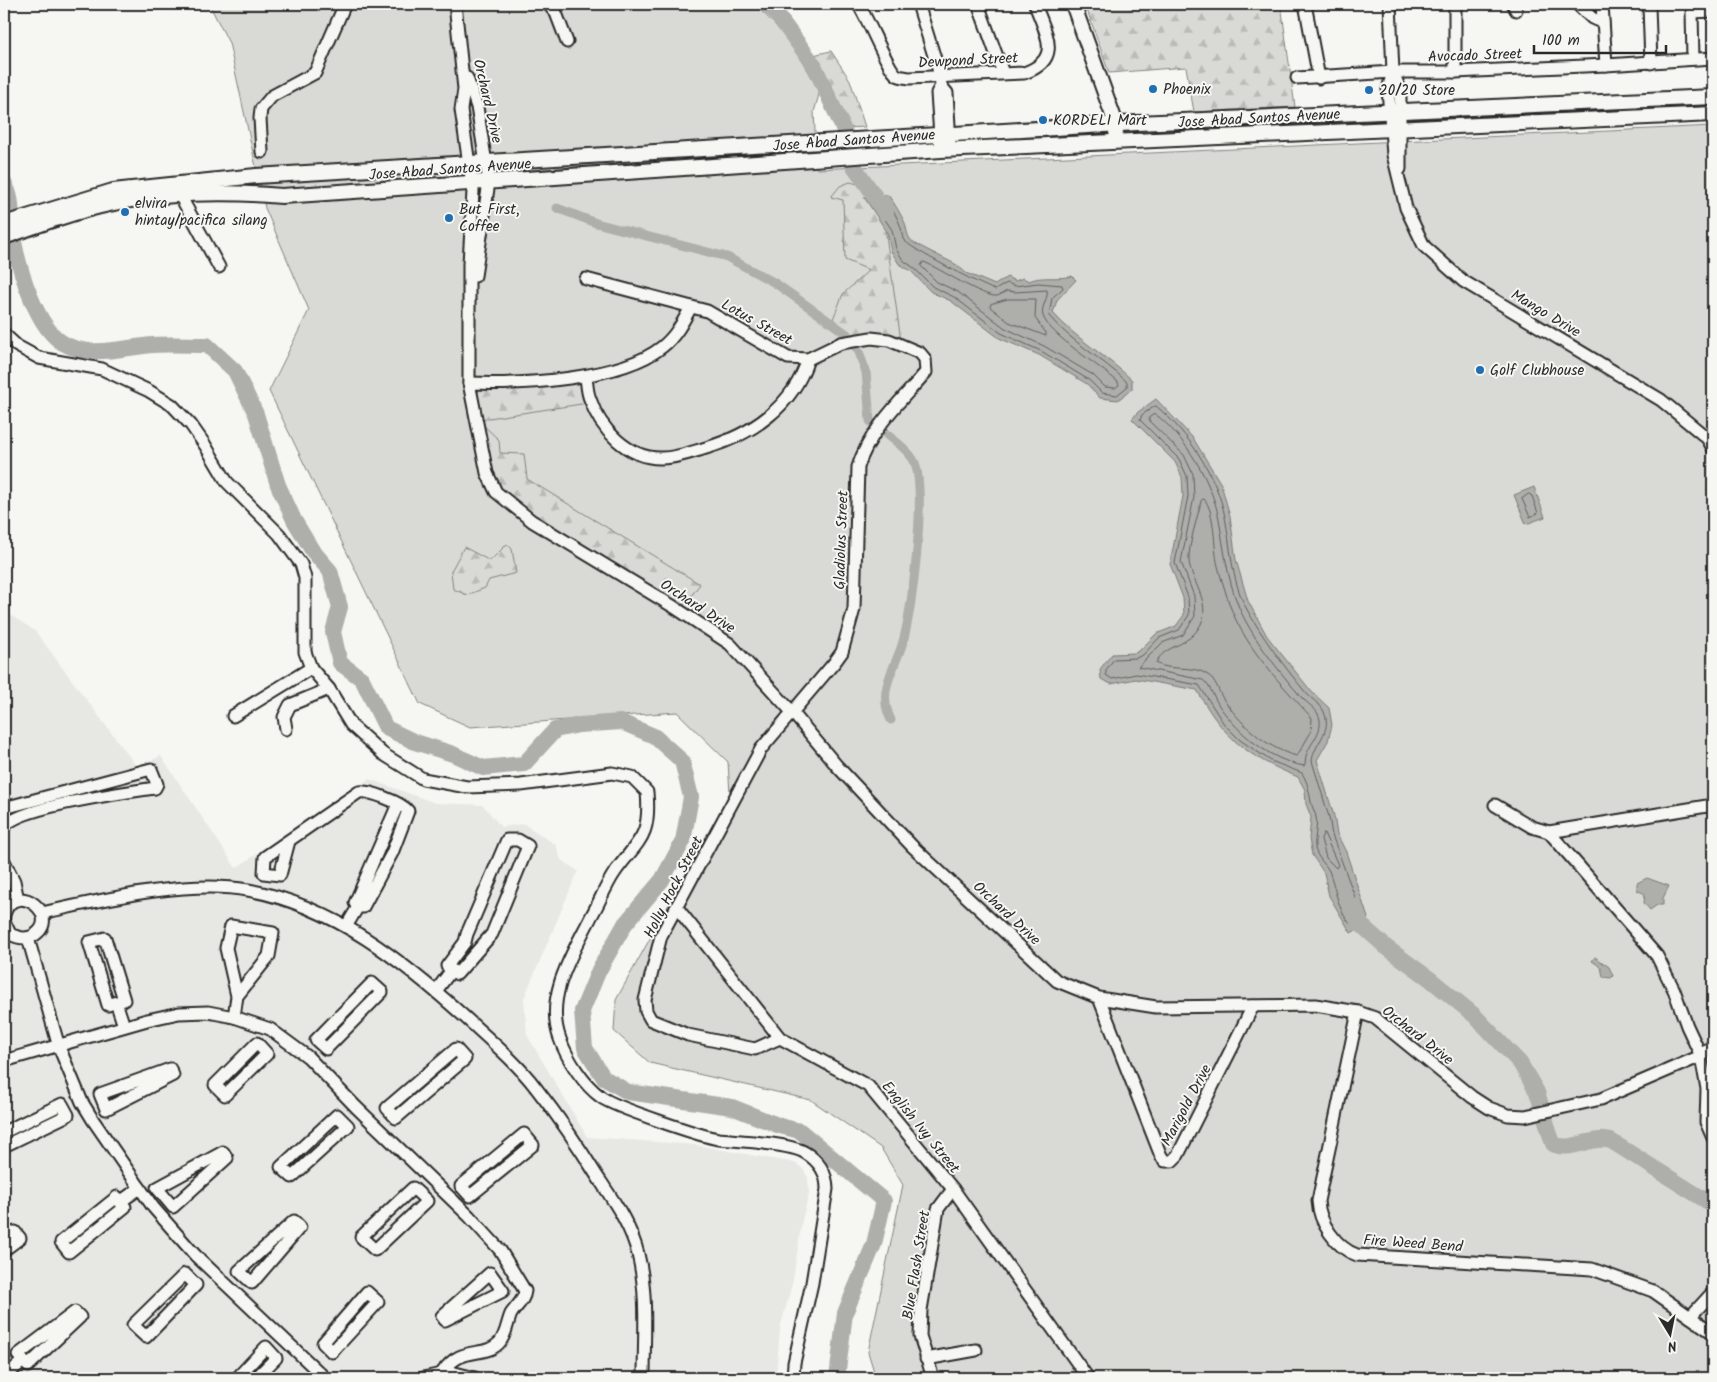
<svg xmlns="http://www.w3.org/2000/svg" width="1717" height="1382" viewBox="0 0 1717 1382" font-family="Kalam,sans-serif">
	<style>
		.built { fill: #e7e7e3 }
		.grass { fill: #d9d9d5; stroke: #828280 }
		.forest { fill: url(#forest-firs); stroke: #828280 }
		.water { fill: #aeaeab; stroke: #7a7a78 }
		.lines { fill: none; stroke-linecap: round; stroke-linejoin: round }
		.shore { stroke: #5f5f5e; stroke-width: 1 }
		.canal { stroke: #aeaeab; stroke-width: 9 }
		.river { stroke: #aeaeab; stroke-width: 16 }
		.minor-casing { stroke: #2b2b2b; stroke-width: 15 }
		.major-casing { stroke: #2b2b2b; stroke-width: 18 }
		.minor { stroke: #f6f6f2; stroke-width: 11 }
		.major { stroke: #f6f6f2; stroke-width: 14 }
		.poi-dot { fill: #1f6fb2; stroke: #f6f6f2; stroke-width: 2 }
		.labels { text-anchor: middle; stroke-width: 4; stroke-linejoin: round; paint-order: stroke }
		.street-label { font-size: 15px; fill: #2b2b2b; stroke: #f6f6f2 }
		.poi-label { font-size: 15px; fill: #2b2b2b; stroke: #f6f6f2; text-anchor: start }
	</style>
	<defs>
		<pattern id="forest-firs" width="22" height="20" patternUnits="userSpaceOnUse" patternTransform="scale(1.25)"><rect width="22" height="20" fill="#d9d9d5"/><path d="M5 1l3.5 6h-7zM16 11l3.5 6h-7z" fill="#babab7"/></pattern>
	</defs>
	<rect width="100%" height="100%" fill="#f6f6f2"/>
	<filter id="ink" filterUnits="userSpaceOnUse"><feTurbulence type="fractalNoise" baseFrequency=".02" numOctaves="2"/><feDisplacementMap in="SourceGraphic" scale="10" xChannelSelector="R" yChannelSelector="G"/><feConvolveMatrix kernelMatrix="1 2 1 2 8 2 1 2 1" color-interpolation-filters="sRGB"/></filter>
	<g filter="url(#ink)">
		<polygon class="built" points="4,611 35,631 137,767 161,756 236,868 369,779 435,803 483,805 501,827 524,824 556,845 561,860 578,871 524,998 527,1035 587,1137 696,1145 795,1163 803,1169 808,1178 809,1194 802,1220 793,1280 780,1329 776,1378 4,1378"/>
		<path class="grass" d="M 209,4 L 753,4 C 783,28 801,58 820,91 L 814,112 L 817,169 L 1713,126 L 1713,1378 L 876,1378 L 868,1352 L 903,1185 L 881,1148 L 811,1100 L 650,1063 L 614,1031 L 616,1000 L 730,794 L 728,762 L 677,712 L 470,727 L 420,704 L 269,391 L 309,310 L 265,208 L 229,43 Z"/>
		<g class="forest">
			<polygon points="1085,4 1281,4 1295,107 1194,112 1186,67 1109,73"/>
			<polygon points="831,51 850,80 865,127 847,128 813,55"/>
			<polygon points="850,182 862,185 885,228 901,341 855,337 833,319 843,294 869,270 845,260 843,200 831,197 840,186"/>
			<polygon points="583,382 588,403 476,420 479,384"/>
			<polygon points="480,422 499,440 500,453 524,454 527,479 700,584 683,607 509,504 496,488"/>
			<polygon points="507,544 512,549 516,573 489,580 485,588 467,595 453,589 451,571 464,547 490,561"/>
		</g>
		<g class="water">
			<path d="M 888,195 C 895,204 900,213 905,223 C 907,230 907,236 912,242 L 957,265 L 966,273 L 995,285 L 1007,277 L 1015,281 L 1023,278 L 1029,281 C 1042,275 1058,280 1072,276 L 1076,280 L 1057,300 L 1053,313 C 1076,339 1107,356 1132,380 L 1132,389 L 1118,400 L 1100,398 L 1087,384 L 1039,355 L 999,338 L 951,301 L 931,292 L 911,271 L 899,264 L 891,251 L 887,232 L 864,197 Z"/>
			<path d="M 1156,399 L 1193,438 L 1221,484 L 1230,516 L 1236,560 L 1248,601 L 1267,636 L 1311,691 L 1329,708 L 1332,725 L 1328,741 L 1317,760 L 1334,816 L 1337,834 L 1346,852 L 1368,918 L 1360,928 L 1351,933 L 1329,896 L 1324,873 L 1312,855 L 1309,839 L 1311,817 L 1306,804 L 1305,790 L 1298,777 C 1248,757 1223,738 1197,690 L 1136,679 L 1111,684 L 1101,679 L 1100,669 L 1112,654 L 1135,653 L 1140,650 L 1156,634 L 1176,626 L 1184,615 L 1183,598 L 1170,564 L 1183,496 L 1182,477 L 1175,462 L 1132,419 L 1138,412 Z"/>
			<polygon points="1534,487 1545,517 1526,524 1514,495"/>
			<polygon points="1647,878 1669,886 1663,898 1663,905 1657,905 1650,910 1644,903 1645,894 1637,890 1637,883"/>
			<polygon points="1595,957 1609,967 1613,976 1611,978 1603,977 1601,967 1592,961"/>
		</g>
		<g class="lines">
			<g class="shore">
				<path d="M 877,201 L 886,201 C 892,208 898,218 901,228 C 902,232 902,236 903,239 C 908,248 981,285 995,290 L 1007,283 L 1015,286 L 1038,283 L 1062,285 L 1063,288 L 1052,298 L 1049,316 C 1071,342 1102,358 1127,382 L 1127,387 L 1117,395 L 1102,393 L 1089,380 L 1041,351 L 1001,333 L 954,297 L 933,287 L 914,268 L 903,260 L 896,249 L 892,230 L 875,204 Z"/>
				<path d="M 924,262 C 939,268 984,298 997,296 C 1001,295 1004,292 1007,291 L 1015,292 L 1047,290 C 1049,298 1040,307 1043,316 C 1049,335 1102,367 1118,382 L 1119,385 L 1115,388 L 1105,387 L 1093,375 L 1044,346 L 1005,328 L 958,292 L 937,282 L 921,266 Z"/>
				<polygon points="1008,299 1036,299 1035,318 1046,333 1046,336 1009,322 990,307 991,304"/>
				<path d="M 1156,406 C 1189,433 1217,476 1225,517 C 1231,547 1231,578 1245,606 C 1262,637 1283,665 1306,693 C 1311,699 1321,704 1324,712 C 1333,732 1314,743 1312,761 L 1329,817 L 1332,835 L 1362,916 L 1354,926 C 1339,919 1335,885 1329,871 C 1325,863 1317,858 1315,848 C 1314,837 1318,827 1316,817 C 1315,812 1312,807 1311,802 C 1309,791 1308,783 1302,773 L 1271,761 L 1240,740 L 1224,724 L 1199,685 L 1136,674 L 1112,679 L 1106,675 L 1106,670 L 1114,659 L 1136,658 L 1143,655 L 1159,638 L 1179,630 L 1189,615 L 1188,597 L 1175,563 L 1188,496 L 1187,476 L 1179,459 L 1140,420 L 1142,415 Z"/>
				<path d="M 1155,414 C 1186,437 1212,482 1219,519 C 1224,549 1227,577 1238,605 C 1251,637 1279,671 1302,698 C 1307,703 1315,708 1318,714 C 1326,730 1310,742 1306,756 C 1305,760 1306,763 1304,766 C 1270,760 1239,734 1220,707 C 1214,698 1211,687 1203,680 L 1138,667 L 1162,643 L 1183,635 L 1195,616 L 1194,596 L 1181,562 L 1194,497 L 1193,474 L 1184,455 L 1149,421 L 1149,418 Z"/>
				<polygon points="1529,494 1532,496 1538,513 1530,517 1522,499"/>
				<path d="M 1204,499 C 1216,512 1213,548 1218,566 C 1221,579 1226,593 1230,606 C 1246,649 1282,685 1312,718 L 1311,732 L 1297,756 C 1267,749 1239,723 1222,697 C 1218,690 1216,680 1208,675 C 1193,664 1170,672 1156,663 C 1164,644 1189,648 1201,624 C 1211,602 1191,581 1189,561 C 1188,545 1198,517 1201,501 Z"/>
				<polygon points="1324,833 1338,865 1336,868 1326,858 1321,839"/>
			</g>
			<path class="canal" d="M 557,208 L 596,223 L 727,257 L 775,283 L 847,334 L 859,352 L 866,372 L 870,421 C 882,432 909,448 915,463 C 926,494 913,611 902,645 C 893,672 877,692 891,720"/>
			<g class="river">
				<polyline points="765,4 775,12 814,65 847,137 851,162 886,212"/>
				<path d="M 4,183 C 16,202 9,222 14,242 C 20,272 37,328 63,343 C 89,359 125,347 153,345 C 171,344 189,345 207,345 L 235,371 L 256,414 L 278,485 L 294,520 L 312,550 L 330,571 L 340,607 L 333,632 L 340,663 L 362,679 L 386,728 L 415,742 L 453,754 L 483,768 L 524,764 L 555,730 L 579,725 L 621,722 L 654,736 L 682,761 L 691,797 L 683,841 L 662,880 L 625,924 L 599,970 L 582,1011 L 585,1048 L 604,1078 L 628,1092 L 732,1107 L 780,1126 L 800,1131 L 884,1201 L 874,1244 L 845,1313 L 837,1378"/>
				<path d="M 1353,906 L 1358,922 L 1386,947 L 1430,979 L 1474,1015 L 1520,1063 L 1537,1092 L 1553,1144 C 1572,1153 1591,1135 1611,1141 L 1713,1205"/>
			</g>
			<defs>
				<g id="minor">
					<polyline points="455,4 464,89 461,110 473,191 469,264 469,383 487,473 496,492 532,521 674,607 730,644 792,712 837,766 912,846 1057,981 1099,998 1156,1007 1315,1005 1358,1012 1375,1018 1472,1097 1489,1108 1508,1115 1525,1116 1601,1099 1701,1056 1713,1045"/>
					<polyline points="548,4 556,13 567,42"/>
					<path d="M 858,4 C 868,18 888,70 897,75 C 900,77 905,77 909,78 L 1024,73 C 1064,59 1045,33 1035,4"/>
					<polyline points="918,4 940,75 941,86 937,93 941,150"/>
					<polyline points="978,4 1003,73"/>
					<polyline points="1305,4 1319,78"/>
					<polyline points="1390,4 1393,72 1388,89 1393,155 1406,208 1424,246 1463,281 1661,400 1707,438 1713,448"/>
					<polyline points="1455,4 1455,72"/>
					<polyline points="1513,4 1516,10"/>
					<polyline points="1577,4 1592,18 1603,23"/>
					<polyline points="1602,4 1606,65"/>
					<polyline points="1649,6 1651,63"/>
					<polyline points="1693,59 1692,12 1713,11"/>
					<polyline points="1393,72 1400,89 1400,169"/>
					<polyline points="467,78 477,107 489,182 475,276"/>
					<polyline points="1297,78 1393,72 1455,72 1606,65 1713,58"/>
					<polyline points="941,86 947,93 950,142"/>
					<polyline points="262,152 260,118 261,109 272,96 315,73 345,4"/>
					<polyline points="181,188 182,199 219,267"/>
					<path d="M 586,279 L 707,311 L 788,358 L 808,359 L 841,343 L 871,338 L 889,340 L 920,353 L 925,359 L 926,372 C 900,402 870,429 858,467 L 854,609 L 842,652 L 834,663 L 761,749 L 661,936 L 645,1000 L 646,1011 L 651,1020 L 688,1035 L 755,1049 L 780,1038"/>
					<path d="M 4,334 L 17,346 L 39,358 L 102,369 L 149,391 L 172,405 L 191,425 L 205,445 L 227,482 L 279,534 L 301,564 L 305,578 L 305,652 L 311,668 L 329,689 L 351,725 L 383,754 L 423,779 L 467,787 L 521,785 L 612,773 L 632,777 L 647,792 C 651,838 639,839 615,872 C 606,885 600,901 592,915 C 573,953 544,996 560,1039 C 567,1059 584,1085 601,1097 C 612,1106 703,1137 719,1139 C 740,1141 787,1143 804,1152 C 818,1160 827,1173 827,1189 L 812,1283 L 794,1363 L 793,1378"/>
					<path d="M 586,377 C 587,384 587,392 590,399 C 600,429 628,459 662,458 C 677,458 692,452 706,448 C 753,434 793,406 808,359"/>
					<path d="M 469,383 C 520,385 621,380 662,347 C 675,337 683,322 691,307"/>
					<polyline points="233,716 311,668"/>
					<polyline points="286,729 284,717 290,705 329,689"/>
					<polyline points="1495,805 1532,827 1549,832 1713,805"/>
					<path d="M 4,808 L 151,769 L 157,784 L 155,788 C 127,792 18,807 4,827"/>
					<polyline points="1549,832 1657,956 1674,990 1687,1026 1701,1056 1707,1089 1706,1122 1713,1138"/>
					<polygon points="507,840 518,840 528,846 492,934 457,974 447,966 465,942 467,934"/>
					<path d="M 289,841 L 280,875 L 264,873 L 265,857 L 359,792 C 369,790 402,803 408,811 L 392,853 L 363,907 L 355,903 L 398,804"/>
					<polyline points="4,861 14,881 18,900"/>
					<polyline points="678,909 780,1038 868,1086 953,1189 1088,1378"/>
					<path d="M 42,913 C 102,900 187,879 248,890 C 335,906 404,962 467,1019 C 491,1041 517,1063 536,1088 C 558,1116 578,1145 597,1176 C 613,1200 631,1225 638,1254 C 648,1294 644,1338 644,1378"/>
					<path d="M 4,915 C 14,877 65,917 33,936 C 25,940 18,938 10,934 L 4,921"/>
					<polyline points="347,925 359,905"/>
					<polyline points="28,938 59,1047 82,1102 93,1120 153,1207 195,1255 325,1378"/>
					<polygon points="105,938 124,1000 108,1005 89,942"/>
					<polygon points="372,983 382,992 326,1049 316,1040"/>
					<polyline points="436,991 451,971"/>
					<polyline points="1099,998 1161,1156 1165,1161 1172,1161 1178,1155 1253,1006"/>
					<polyline points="116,1002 124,1026"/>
					<path d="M 1358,1012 L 1318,1201 C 1319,1222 1336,1248 1357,1255 L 1592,1269 L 1653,1291 L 1713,1333"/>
					<polyline points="234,1017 237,996 226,948 231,926 273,933 269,956 237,996"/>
					<polygon points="257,1043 267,1054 225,1095 215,1085"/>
					<polygon points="456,1049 465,1059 396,1118 387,1108"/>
					<path d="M 4,1061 L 147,1020 L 179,1013 L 208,1012 L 234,1017 L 270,1029 L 308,1057 L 356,1107 L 469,1216 L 500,1250 L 525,1291 C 524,1301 516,1306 511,1314 C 507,1323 506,1336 499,1343 C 483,1359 461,1344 442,1373"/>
					<polygon points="170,1069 173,1075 106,1109 100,1094"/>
					<polygon points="337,1115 348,1126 292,1177 281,1167"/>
					<polyline points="4,1132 62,1104 68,1115 4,1146"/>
					<polygon points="524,1134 533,1145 470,1196 461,1186"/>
					<polygon points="223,1152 227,1158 173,1207 157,1188"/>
					<polygon points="413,1188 427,1201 375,1250 361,1237"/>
					<polygon points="117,1197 125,1207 69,1252 61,1242"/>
					<polyline points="120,1202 140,1188"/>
					<polygon points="294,1221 300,1227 252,1283 239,1271"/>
					<polyline points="4,1240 15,1232 20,1238 4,1250"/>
					<polygon points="490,1273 503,1291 445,1320 442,1316"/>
					<polygon points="185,1274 196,1285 146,1337 133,1325"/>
					<polygon points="367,1292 378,1302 332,1352 323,1343"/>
					<polygon points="75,1312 80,1317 28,1366 18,1355"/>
					<polyline points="1690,1317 1713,1292"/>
					<polyline points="926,1359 976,1350"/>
					<polyline points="9,1373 23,1361"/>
					<polyline points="237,1378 266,1347 276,1358 256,1378"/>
					<polyline points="423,1378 451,1372 475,1378"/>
					<polyline points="933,1378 920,1336 921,1310 938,1209 953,1189"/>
				</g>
				<g id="major">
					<polyline points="1073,4 1116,124 1116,132"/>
					<polyline points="4,224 113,191 256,176 1137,123 1713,97"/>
					<path d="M 4,237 C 40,224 76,211 114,203 C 170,192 226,191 282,196 L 941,150 L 1713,114"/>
				</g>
			</defs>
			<use href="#minor" class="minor-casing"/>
			<use href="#major" class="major-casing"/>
			<use href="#minor" class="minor"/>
			<use href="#major" class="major"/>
		</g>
	</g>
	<g class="poi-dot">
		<circle cx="1153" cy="89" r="5"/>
		<circle cx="1369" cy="90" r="5"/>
		<circle cx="1043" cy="120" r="5"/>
		<circle cx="125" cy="212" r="5"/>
		<circle cx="449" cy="218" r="5"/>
		<circle cx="1480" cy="370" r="5"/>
	</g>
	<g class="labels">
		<g class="street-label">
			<text transform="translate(1475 55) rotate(-2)" y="5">Avocado Street</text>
			<text transform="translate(968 60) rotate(-3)" y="5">Dewpond Street</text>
			<text transform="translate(488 101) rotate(77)" y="5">Orchard Drive</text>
			<text transform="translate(1259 118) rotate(-3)" y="5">Jose Abad Santos Avenue</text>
			<text transform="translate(854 140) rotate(-4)" y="5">Jose Abad Santos Avenue</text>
			<text transform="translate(450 169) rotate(-4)" y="5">Jose Abad Santos Avenue</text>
			<text transform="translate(1546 313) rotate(31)" y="5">Mango Drive</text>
			<text transform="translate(757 322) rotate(29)" y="5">Lotus Street</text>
			<text transform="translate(841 540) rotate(-88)" y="5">Gladiolus Street</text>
			<text transform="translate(698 606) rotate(33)" y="5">Orchard Drive</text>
			<text transform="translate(673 887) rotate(-63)" y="5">Holly Hock Street</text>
			<text transform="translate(1007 913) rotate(43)" y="5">Orchard Drive</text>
			<text transform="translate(1418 1035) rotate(38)" y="5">Orchard Drive</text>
			<text transform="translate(1186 1105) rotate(-62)" y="5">Marigold Drive</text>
			<text transform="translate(921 1127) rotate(51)" y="5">English Ivy Street</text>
			<text transform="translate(1413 1243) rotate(4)" y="5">Fire Weed Bend</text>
			<text transform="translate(916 1265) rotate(-81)" y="5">Blue Flash Street</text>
		</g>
		<g class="poi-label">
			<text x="1163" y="94">Phoenix</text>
			<text x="1379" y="95">20/20 Store</text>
			<text x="1053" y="125">KORDELI Mart</text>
			<text x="135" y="208">elvira<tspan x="135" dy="17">hintay/pacifica silang</tspan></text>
			<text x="459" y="214">But First,<tspan x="459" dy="17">Coffee</tspan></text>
			<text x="1490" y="375">Golf Clubhouse</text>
		</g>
	</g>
	<rect width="1717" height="1382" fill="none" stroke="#f6f6f2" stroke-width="20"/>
	<rect x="10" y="10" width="1697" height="1362" fill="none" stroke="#2b2b2b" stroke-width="2" filter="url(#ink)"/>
	<g transform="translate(1670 1334) rotate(170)" stroke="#f6f6f2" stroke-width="4" paint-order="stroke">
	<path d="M0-4L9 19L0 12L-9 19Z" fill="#2b2b2b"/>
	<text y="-8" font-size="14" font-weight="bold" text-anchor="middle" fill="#2b2b2b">N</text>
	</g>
	<path d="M1534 45v8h132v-8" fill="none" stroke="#2b2b2b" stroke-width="2.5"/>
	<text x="1542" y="45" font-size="15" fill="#2b2b2b" stroke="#f6f6f2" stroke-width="4" paint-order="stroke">100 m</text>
</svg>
